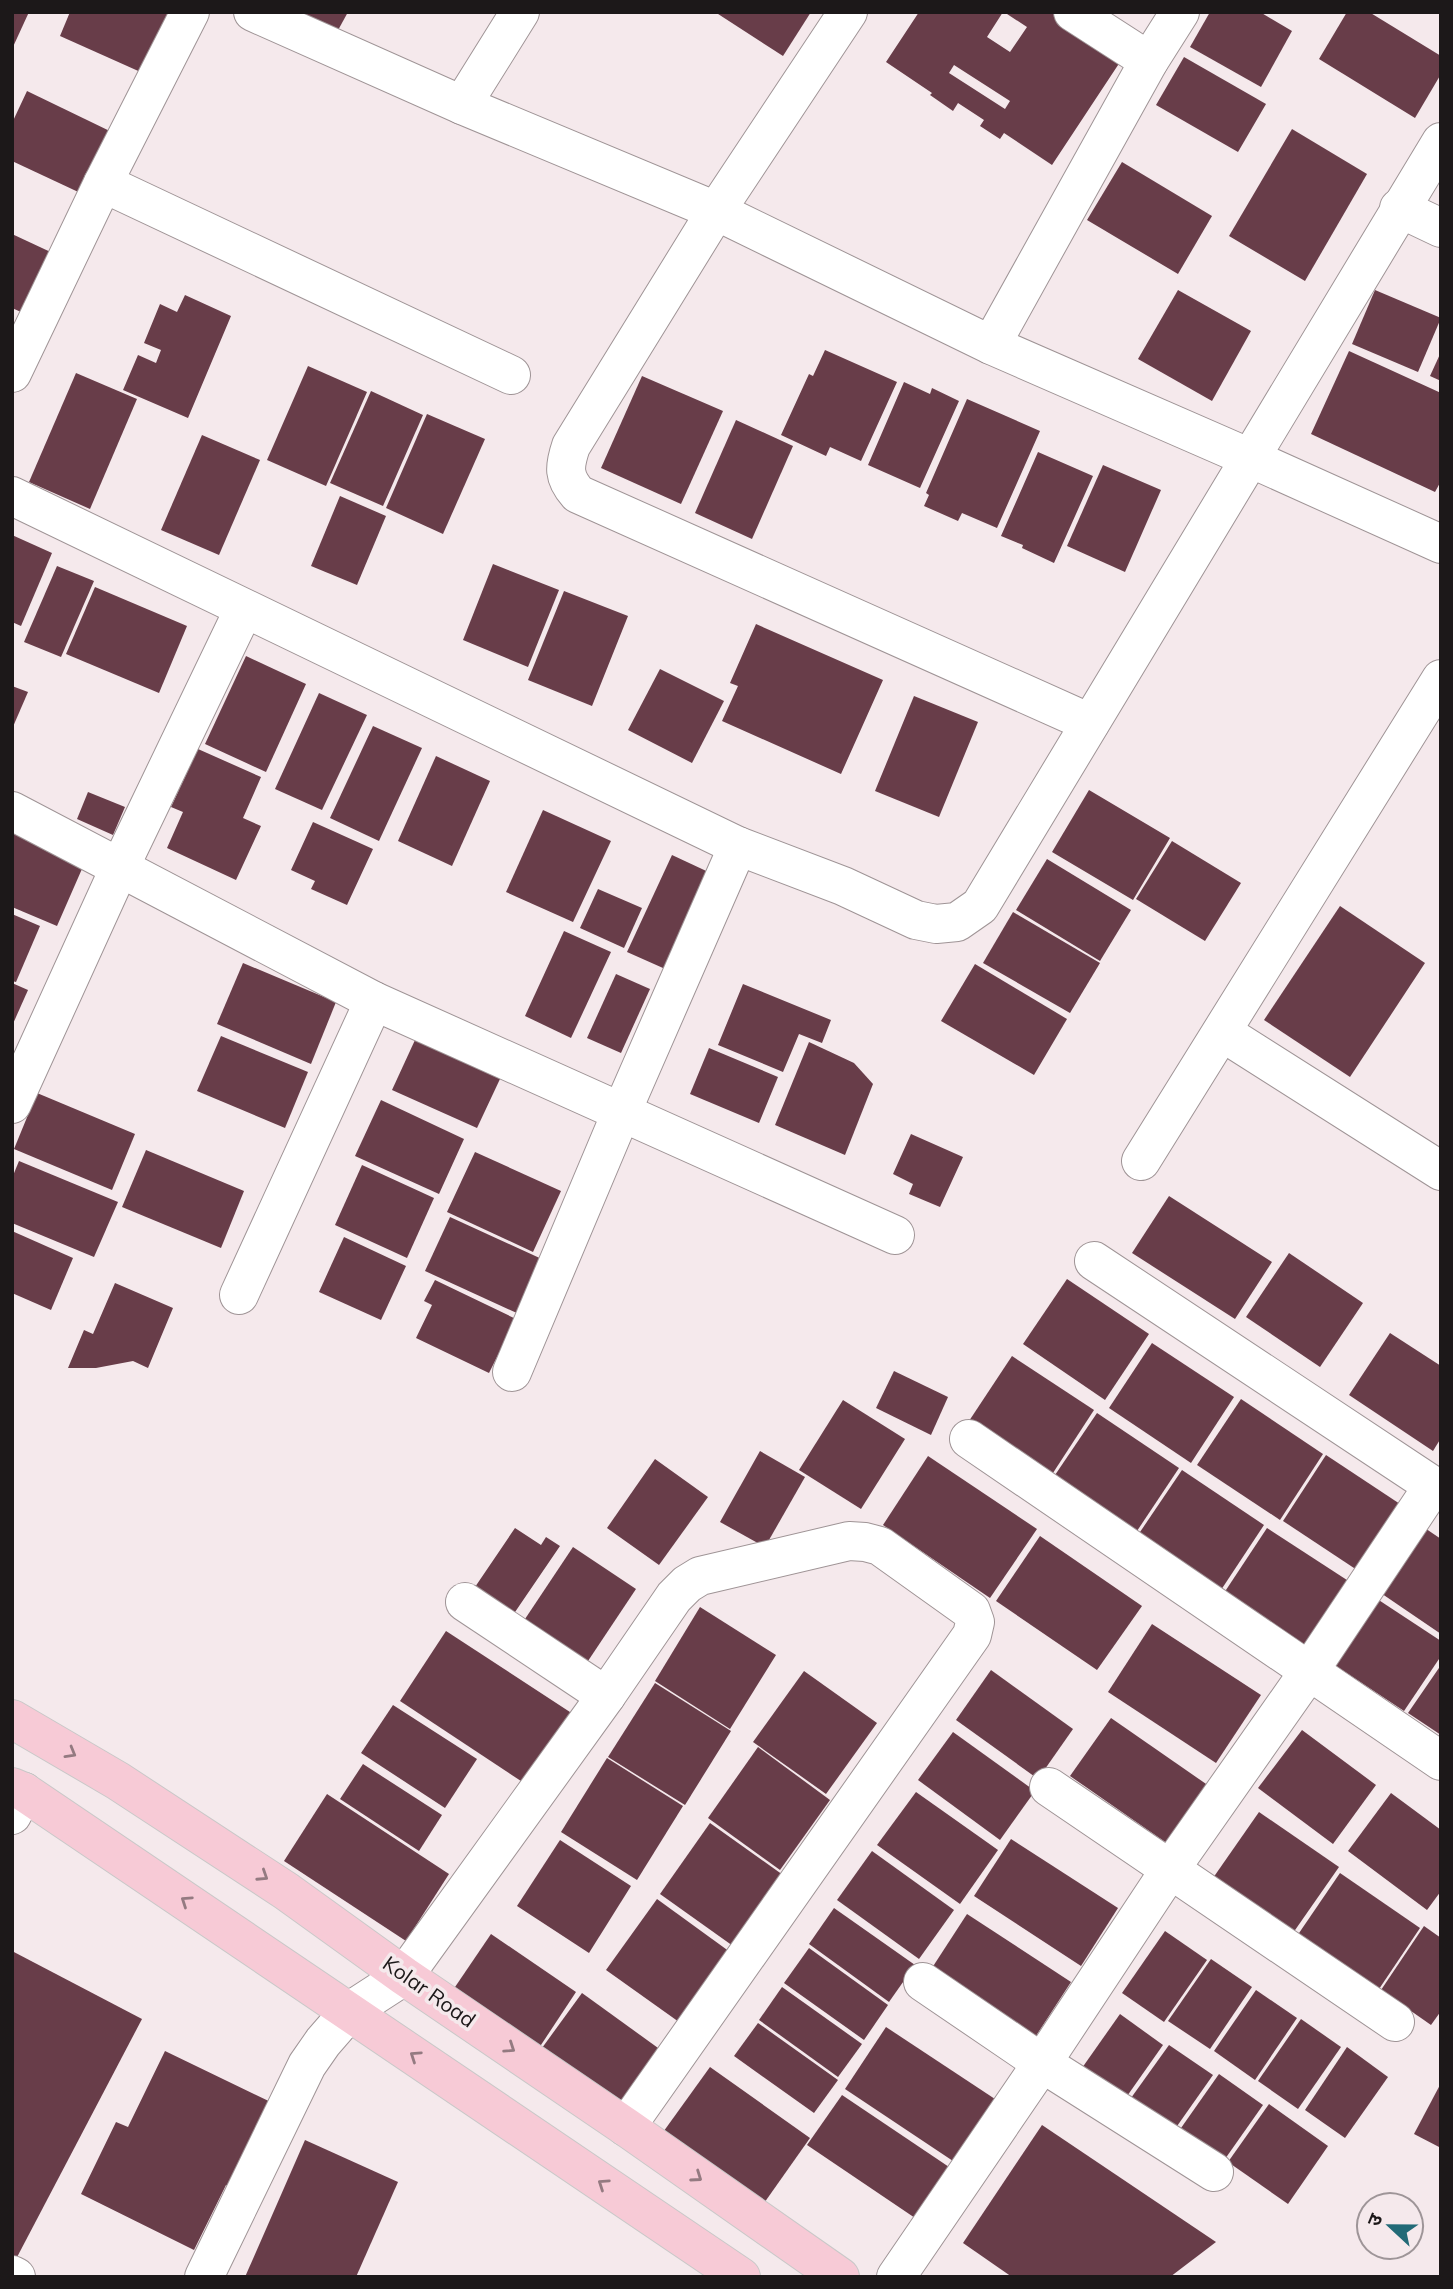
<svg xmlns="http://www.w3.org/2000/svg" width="1453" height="2289" viewBox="0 0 1453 2289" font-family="Mulish,'Noto Sans Devanagari',sans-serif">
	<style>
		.building { fill: #683d49; fill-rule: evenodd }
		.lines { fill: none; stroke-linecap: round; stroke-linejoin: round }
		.minor-casing { stroke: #9f9496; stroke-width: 40 }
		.major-casing { stroke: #c9c8c8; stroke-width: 40 }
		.minor { stroke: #fff; stroke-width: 38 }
		.major { stroke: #f7cad6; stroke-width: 38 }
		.oneway { stroke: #947a81 }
		.labels { text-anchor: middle; stroke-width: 7; stroke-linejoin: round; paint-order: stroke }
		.street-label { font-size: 21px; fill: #1c1819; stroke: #f5e9ec }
	</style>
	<rect width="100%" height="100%" fill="#f5e9ec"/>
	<g class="building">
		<polygon points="12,12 29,12 12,49"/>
		<polygon points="70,12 166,12 171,15 145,74 60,36"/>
		<polygon points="273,12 348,12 331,43"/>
		<polygon points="715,12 811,12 783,56"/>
		<path d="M 919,12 L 1003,12 L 987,37 L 1010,52 L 1027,27 L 1004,12 L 1052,12 L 1122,59 L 1052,165 L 1004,133 L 1000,139 L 980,126 L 984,120 L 958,103 L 953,111 L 930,95 L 932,93 L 886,62 ZM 954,65 L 1010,101 L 1005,109 L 949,73 Z"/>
		<polygon points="1210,12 1260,12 1292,31 1261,87 1190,47"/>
		<polygon points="1347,12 1369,12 1441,56 1441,74 1415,118 1319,59"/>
		<polygon points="1184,57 1266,104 1238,152 1156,105"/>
		<polygon points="27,91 118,135 89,197 12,161 12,123"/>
		<polygon points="1292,129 1367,174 1305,281 1229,236"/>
		<polygon points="1122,162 1212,216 1178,274 1087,220"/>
		<polygon points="12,234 57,255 30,316 12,308"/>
		<polygon points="1178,290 1251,331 1212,401 1138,359"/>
		<polygon points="1375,290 1441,318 1418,372 1352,344"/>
		<polygon points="185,295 231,316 188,418 123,390 138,355 156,363 161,350 144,343 160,304 177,312"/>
		<polygon points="825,350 897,382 861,461 830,447 826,456 781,435 809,374 813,376"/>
		<polygon points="1349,351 1441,393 1441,481 1435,492 1311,434"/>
		<polygon points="1441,352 1441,381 1430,376"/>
		<polygon points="308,366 367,392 326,486 267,460"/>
		<polygon points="76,373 137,399 90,509 29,482"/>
		<polygon points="642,376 723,411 681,504 601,468"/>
		<polygon points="904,382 930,394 932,388 959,401 920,488 868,465"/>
		<polygon points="371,391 423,415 383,506 330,483"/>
		<polygon points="967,399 1040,431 997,528 962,513 958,521 924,506 929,495 926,493"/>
		<polygon points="427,414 485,439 443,534 386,508"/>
		<polygon points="736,420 793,446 752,539 695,513"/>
		<polygon points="202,435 260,460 219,555 161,530"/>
		<polygon points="1038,452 1093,476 1054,563 1022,548 1023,545 1001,536"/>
		<polygon points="1103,465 1161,490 1125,572 1067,546"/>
		<polygon points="340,496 386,516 357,585 311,566"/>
		<polygon points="12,535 52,553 21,626 12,622"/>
		<polygon points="493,564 559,590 528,667 463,640"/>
		<polygon points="57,566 94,581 61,657 24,642"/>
		<polygon points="95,587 187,626 159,693 66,654"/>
		<polygon points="564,591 628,616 592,706 528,680"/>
		<polygon points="756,624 883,680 841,774 722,721 738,686 730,683"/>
		<polygon points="246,656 306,684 266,772 205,744"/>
		<polygon points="660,669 724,701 692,763 628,730"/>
		<polygon points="12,686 28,692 12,729"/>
		<polygon points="319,693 367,715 322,810 275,789"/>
		<polygon points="914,696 978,722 939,817 875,791"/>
		<polygon points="373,726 422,748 379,841 330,818"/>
		<polygon points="198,749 261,777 243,818 261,826 236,880 167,848 183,812 171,807"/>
		<polygon points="436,756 490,781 452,866 398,841"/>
		<polygon points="1089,790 1170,838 1133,900 1052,852"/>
		<polygon points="88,792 125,807 113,835 77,819"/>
		<polygon points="543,810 611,841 573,922 506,892"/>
		<polygon points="313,822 373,849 347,905 311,889 315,881 291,870"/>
		<polygon points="12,830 85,862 57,926 12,907"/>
		<polygon points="1172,841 1241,883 1205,941 1136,899"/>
		<polygon points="672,855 717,876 672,972 627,952"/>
		<polygon points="1047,859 1131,910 1100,961 1016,910"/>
		<polygon points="598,889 642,908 624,948 580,928"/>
		<polygon points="1340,906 1425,963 1350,1077 1264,1020"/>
		<polygon points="1013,912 1100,963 1070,1013 983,963"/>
		<polygon points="12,914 40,926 16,982 12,981"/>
		<polygon points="564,931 611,952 571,1038 525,1016"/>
		<polygon points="243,963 336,1002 311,1064 217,1024"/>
		<polygon points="975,964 1067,1019 1034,1075 941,1021"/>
		<polygon points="616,974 650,989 621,1053 587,1038"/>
		<polygon points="12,983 28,990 12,1026"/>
		<polygon points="743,984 831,1020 822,1043 799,1034 783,1072 718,1045"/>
		<polygon points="221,1036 308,1072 285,1128 197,1091"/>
		<polygon points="415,1040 500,1079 477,1128 392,1090"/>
		<polygon points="809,1042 854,1063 873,1084 845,1155 775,1125"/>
		<polygon points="709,1048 778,1077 759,1123 690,1094"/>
		<polygon points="37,1093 135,1134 112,1190 14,1149"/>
		<polygon points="381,1100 464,1139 439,1194 355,1156"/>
		<polygon points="911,1134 963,1157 940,1207 909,1194 913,1184 893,1174"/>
		<polygon points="146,1150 244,1191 221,1248 122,1207"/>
		<polygon points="475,1152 561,1191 533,1252 447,1212"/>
		<polygon points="19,1161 118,1202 94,1257 12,1223 12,1178"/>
		<polygon points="362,1165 434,1198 407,1258 335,1225"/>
		<polygon points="1169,1196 1272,1262 1235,1319 1132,1253"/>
		<polygon points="450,1217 544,1260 519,1314 425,1271"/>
		<polygon points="12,1231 73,1258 51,1310 12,1293"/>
		<polygon points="344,1237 406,1266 381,1320 319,1292"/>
		<polygon points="1289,1253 1363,1303 1320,1367 1246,1317"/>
		<polygon points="1067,1279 1149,1334 1105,1400 1023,1344"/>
		<polygon points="435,1280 516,1319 489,1373 416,1338 432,1305 424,1301"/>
		<polygon points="115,1283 173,1308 148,1368 133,1361 96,1368 68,1368 84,1330 93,1334"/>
		<polygon points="1390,1333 1441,1366 1441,1438 1433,1451 1349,1395"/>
		<polygon points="1152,1343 1234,1397 1191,1463 1109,1408"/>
		<polygon points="1012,1356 1094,1410 1051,1476 969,1421"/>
		<polygon points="894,1371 948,1397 931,1435 876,1408"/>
		<polygon points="1241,1399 1323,1454 1280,1520 1197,1465"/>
		<polygon points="843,1400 905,1439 861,1509 799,1470"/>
		<polygon points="1097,1413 1179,1468 1135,1534 1053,1478"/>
		<polygon points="760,1451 805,1477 765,1547 720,1522"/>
		<polygon points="1326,1455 1400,1504 1357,1570 1283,1521"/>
		<polygon points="928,1456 1037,1529 990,1598 883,1525"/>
		<polygon points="655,1459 708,1497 659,1565 607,1528"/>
		<polygon points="1182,1470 1264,1525 1221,1590 1138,1535"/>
		<polygon points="1413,1520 1441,1539 1441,1634 1369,1585"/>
		<polygon points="515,1528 541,1545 546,1537 560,1546 513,1615 473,1590"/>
		<polygon points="1267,1528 1350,1582 1306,1648 1224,1593"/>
		<polygon points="1040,1536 1142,1606 1097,1670 996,1601"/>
		<polygon points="573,1547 636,1589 582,1670 519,1628"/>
		<polygon points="1365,1591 1441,1641 1441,1656 1404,1711 1321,1656"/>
		<polygon points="700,1607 776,1655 730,1729 655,1681"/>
		<polygon points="1152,1624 1261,1695 1216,1763 1108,1692"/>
		<polygon points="446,1631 573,1714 527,1785 400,1701"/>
		<polygon points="1441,1665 1441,1735 1408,1713"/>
		<polygon points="991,1670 1073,1729 1038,1779 956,1720"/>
		<polygon points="804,1671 877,1723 826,1794 753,1742"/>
		<polygon points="655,1683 731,1731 685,1805 608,1757"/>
		<polygon points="393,1705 477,1759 445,1808 361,1753"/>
		<polygon points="1111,1718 1209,1786 1168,1844 1070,1776"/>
		<polygon points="1302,1730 1376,1785 1333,1844 1258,1788"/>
		<polygon points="953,1732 1035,1791 1000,1840 918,1780"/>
		<polygon points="758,1747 830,1800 780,1870 708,1818"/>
		<polygon points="607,1758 683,1806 637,1880 561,1832"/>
		<polygon points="363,1764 442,1815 419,1851 340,1799"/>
		<polygon points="916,1792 998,1850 960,1904 877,1845"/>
		<polygon points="1391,1793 1441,1830 1441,1891 1427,1910 1348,1851"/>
		<polygon points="327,1794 449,1874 406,1941 284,1861"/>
		<polygon points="1259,1812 1339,1867 1293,1933 1213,1878"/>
		<polygon points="710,1823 783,1875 733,1946 660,1894"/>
		<polygon points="1011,1839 1118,1908 1081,1966 974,1896"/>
		<polygon points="560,1840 631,1886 589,1953 517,1906"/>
		<polygon points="872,1851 954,1910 919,1959 837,1900"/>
		<polygon points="1340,1873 1420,1928 1377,1992 1297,1936"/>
		<polygon points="657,1899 730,1952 679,2022 606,1970"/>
		<polygon points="834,1908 915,1965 889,2002 809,1944"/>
		<polygon points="967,1914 1071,1982 1034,2039 930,1971"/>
		<polygon points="1424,1926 1441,1938 1441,2011 1431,2025 1381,1990"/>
		<polygon points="1165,1931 1207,1960 1164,2022 1122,1993"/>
		<polygon points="491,1934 576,1992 539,2048 453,1990"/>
		<polygon points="809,1948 888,2005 864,2040 784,1983"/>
		<polygon points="12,1951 142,2019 15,2261 12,2259"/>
		<polygon points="1211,1959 1252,1987 1210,2049 1168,2021"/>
		<polygon points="782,1987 862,2044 838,2077 759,2020"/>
		<polygon points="1256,1990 1297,2018 1255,2080 1214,2051"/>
		<polygon points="582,1993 665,2053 626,2108 542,2048"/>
		<polygon points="1120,2014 1163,2045 1125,2099 1082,2068"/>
		<polygon points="1301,2019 1341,2047 1298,2109 1258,2081"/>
		<polygon points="758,2023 838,2080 814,2113 734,2056"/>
		<polygon points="886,2027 995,2099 953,2161 845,2089"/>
		<polygon points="1169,2045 1213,2075 1175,2129 1131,2098"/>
		<polygon points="1347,2047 1388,2077 1345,2138 1305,2110"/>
		<polygon points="165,2051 277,2105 236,2189 226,2185 194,2250 81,2194 116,2122 128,2127"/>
		<polygon points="710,2067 810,2138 762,2206 661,2135"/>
		<polygon points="1219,2074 1263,2105 1225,2159 1181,2128"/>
		<polygon points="1441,2083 1441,2148 1414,2134"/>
		<polygon points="842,2095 955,2171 921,2222 807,2145"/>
		<polygon points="1269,2104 1328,2146 1288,2204 1228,2162"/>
		<polygon points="1042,2125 1216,2242 1170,2277 1012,2277 963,2243"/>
		<polygon points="305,2140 398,2182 356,2277 245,2277"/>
	</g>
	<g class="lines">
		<defs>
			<g id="minor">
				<polyline points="253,12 462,105 716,211 991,345 1250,458 1441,544"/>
				<path d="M 848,12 L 716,211 L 571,446 C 564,467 563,477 578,494 L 1090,723"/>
				<polyline points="1073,12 1149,61"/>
				<polyline points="462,105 520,12"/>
				<polyline points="103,183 511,375"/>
				<polyline points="1399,208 1441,228"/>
				<polyline points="991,345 1149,61 1180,12"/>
				<polyline points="12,373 103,183 190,12"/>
				<polyline points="12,496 738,846 843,886 916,920 936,924 957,922 980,906 1441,142"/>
				<polyline points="12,811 374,1001 895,1235"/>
				<polyline points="1222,1032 1441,1171"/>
				<polyline points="12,1104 119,869 244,609"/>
				<polyline points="1141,1161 1441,679"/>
				<polyline points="1094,1261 1441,1491"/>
				<polyline points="239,1295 374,1001"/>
				<polyline points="512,1372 622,1111 738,846"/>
				<polyline points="969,1439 1441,1761"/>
				<polyline points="465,1602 606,1696"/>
				<polyline points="1049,1787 1395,2022"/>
				<polyline points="12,1815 24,1792"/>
				<polyline points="923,1982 1042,2063 1214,2172"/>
				<polyline points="12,2275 16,2277"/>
				<polyline points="204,2277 307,2065 323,2042 350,2011 404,1976 606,1696 674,1597 687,1584 700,1576 849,1541 865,1542 880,1546 971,1611 975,1622 972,1635 626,2127"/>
				<polyline points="896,2277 1042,2063 1171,1868 1310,1670 1433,1486"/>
			</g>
			<g id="major">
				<polyline points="12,1719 118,1781 286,1891 404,1976 626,2127 840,2277"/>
				<polyline points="12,1787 24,1792 741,2277"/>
			</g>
		</defs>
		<use href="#minor" class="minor-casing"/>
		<use href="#major" class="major-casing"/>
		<use href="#minor" class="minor"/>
		<use href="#major" class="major"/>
	</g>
	<defs><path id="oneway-chevron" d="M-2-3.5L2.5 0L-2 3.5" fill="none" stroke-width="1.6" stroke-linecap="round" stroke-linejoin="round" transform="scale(1.75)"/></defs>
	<g class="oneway">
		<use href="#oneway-chevron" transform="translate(71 1753) rotate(30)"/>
		<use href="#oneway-chevron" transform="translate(263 1876) rotate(33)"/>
		<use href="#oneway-chevron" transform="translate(186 1901) rotate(-146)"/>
		<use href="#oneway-chevron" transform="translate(510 2048) rotate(34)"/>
		<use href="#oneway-chevron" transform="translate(415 2056) rotate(-146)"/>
		<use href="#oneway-chevron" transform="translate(697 2177) rotate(35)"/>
		<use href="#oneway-chevron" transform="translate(603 2184) rotate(-146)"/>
	</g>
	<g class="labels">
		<g class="street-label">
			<text transform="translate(429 1992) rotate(35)" y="7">Kolar Road</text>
		</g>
	</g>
	<rect width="1453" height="2289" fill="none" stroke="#1c1819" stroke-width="28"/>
	<g transform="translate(1390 2226) rotate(292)"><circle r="33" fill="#f5e9ec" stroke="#9e9598" stroke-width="2"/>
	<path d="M0-5L12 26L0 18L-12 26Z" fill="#226a77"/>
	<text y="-10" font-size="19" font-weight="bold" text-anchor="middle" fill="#1c1819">उ</text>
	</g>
</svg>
